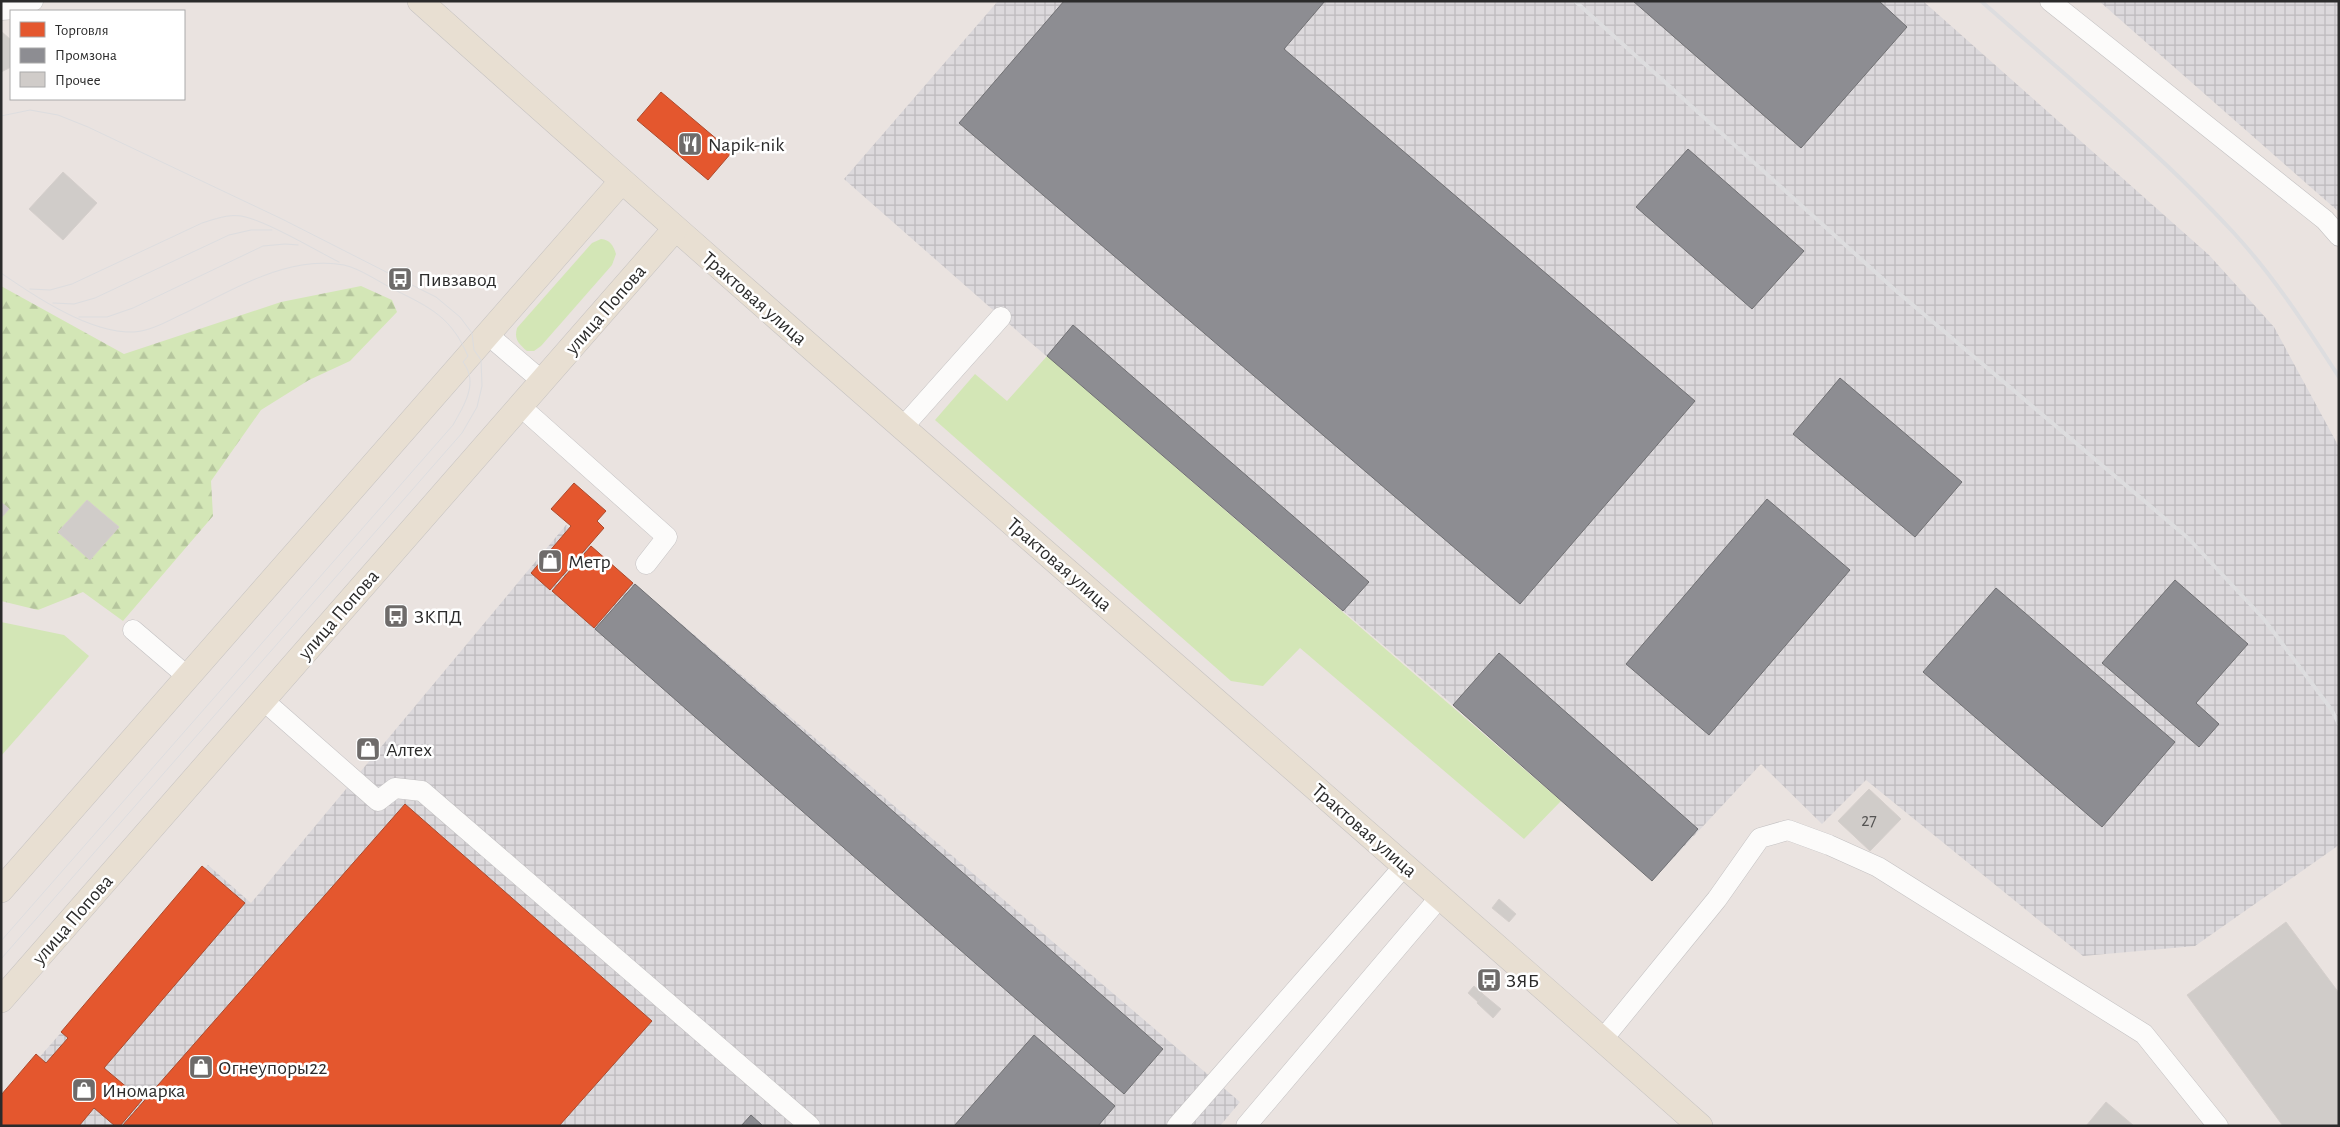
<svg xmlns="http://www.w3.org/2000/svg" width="2340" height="1127" viewBox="0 0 2340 1127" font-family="'Alegreya Sans',sans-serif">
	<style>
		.industrial { fill: url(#industrial-grid) }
		.grass { fill: #d3e6b6 }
		.forest { fill: url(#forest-firs) }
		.shops { fill: #e4572e; stroke: #ac4a2d }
		.industry { fill: #8d8d92; stroke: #707073 }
		.building { fill: #d0ccc9; stroke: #d5cfcc }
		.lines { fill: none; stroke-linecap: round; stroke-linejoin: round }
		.minor-casing { stroke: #c3c1c2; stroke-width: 21 }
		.major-casing { stroke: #c5c2c1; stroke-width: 26 }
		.minor { stroke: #fcfbfa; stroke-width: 20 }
		.major { stroke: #e8dfd2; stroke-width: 25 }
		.tram { stroke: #dddddf; stroke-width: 1 }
		.rail { stroke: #dddddf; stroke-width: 4 }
		.labels { text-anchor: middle; stroke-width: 5; stroke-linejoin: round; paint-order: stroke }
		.number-label { font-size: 18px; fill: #555453 }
		.poi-label { font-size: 20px; fill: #2b2b2b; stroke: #fff; text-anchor: start }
		.street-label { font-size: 20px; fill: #2b2b2b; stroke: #fff }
	</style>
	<defs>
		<pattern id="industrial-grid" width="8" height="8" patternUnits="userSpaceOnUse" patternTransform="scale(1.25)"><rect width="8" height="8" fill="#dcd9dc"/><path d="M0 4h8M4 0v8" fill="none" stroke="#bdbabd"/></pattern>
		<pattern id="forest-firs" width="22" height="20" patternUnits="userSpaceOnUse" patternTransform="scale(1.25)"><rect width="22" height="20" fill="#d3e6b6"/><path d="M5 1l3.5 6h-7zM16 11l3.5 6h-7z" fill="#b5c59d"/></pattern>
	</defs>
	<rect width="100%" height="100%" fill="#eae3e0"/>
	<g class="industrial">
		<polygon points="998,1 1923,1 2209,255 2274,327 2339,447 2339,845 2195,946 2083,956 1866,780 1822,824 1761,764 1652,881 1453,705 1001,317 844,179"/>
		<polygon points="2099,1 2339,1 2339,212"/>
		<polygon points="566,525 1240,1102 1220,1126 1,1126 1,1101 208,865 251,903"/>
	</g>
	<g class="grass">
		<path d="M 601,239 C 610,240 613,245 616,254 L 612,265 L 541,346 L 534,351 L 527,351 C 518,343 514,339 517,328 L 592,243 Z"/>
		<polygon points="1047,356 1561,801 1524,839 1300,648 1263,686 1231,681 935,420 975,374 1007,401"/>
		<polygon points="1,622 64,635 89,656 1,756"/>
	</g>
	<polygon class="forest" points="1,286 124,354 281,302 361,286 392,300 397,312 350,361 309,380 261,410 211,481 213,516 123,621 83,592 38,610 1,601"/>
	<g class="shops">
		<polygon points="661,92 732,152 708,180 637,120"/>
		<polygon points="574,483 606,511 597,521 604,528 550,590 531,573 571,526 551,509"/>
		<polygon points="591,546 633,583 594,628 552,591"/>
		<polygon points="405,804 652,1021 559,1126 122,1126"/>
		<polygon points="202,866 245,903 104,1068 142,1100 120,1126 115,1126 94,1108 79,1126 1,1126 1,1095 36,1054 46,1063 68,1038 61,1032"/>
	</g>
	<g class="industry">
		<polygon points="1064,1 1325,1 1284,49 1695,401 1520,604 959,123"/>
		<polygon points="1633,1 1879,1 1907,27 1801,148"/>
		<polygon points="1688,149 1804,251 1752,309 1636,207"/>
		<polygon points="1073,325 1369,582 1343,611 1047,356"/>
		<polygon points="1840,378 1962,482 1915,537 1793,434"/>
		<polygon points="1767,499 1850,570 1709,735 1626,664"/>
		<polygon points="2175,580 2248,644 2196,703 2219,724 2199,747 2102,663"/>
		<polygon points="635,584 1163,1049 1124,1094 595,629"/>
		<polygon points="1996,588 2175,742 2102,827 1923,672"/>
		<polygon points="1499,653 1698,829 1652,881 1453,705"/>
		<polygon points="1034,1035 1115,1106 1098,1126 954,1126"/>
		<polygon points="751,1115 763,1126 741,1126"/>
	</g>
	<g class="building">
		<polygon points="2,32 11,40 11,67 1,72"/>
		<polygon points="63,172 97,203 63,240 29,209"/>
		<polygon points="87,500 119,527 90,560 58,532"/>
		<polygon points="1,502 9,509 1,518"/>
		<polygon points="1869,789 1901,819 1870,851 1838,821"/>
		<polygon points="1499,899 1516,914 1509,922 1492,908"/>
		<polygon points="2286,922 2339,993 2339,1126 2283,1126 2187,995"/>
		<polygon points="1474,986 1484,995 1478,1002 1468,993"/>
		<polygon points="1484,995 1501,1009 1493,1018 1477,1003"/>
		<polygon points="2106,1102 2134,1126 2086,1126"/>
	</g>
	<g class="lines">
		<defs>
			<g id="minor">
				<polyline points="2050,1 2325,220 2339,236"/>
				<polyline points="1,10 16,9 33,1"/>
				<polyline points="487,334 542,381"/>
				<polyline points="520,406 667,537 646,564"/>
				<polyline points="903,427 1001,317"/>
				<polyline points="133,630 188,677"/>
				<polyline points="263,700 378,801 395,788 422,791 810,1126"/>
				<polyline points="1603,1039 1717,899 1760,838 1788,830 1829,845 1878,867 2144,1034 2218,1126"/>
				<polyline points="1177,1126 1405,865"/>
				<polyline points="1246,1126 1440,897"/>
			</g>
			<g id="major">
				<path d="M 420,1 C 843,380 1275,749 1700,1126"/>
				<polyline points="1,890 621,182"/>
				<polyline points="1,1000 675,229"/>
			</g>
		</defs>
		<use href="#minor" class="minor-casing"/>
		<use href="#major" class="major-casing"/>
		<use href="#minor" class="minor"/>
		<use href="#major" class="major"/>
		<g class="tram">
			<polyline points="1,116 30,110 58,115 88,127 282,219 400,279 436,297 460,317 472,333 474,350 481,360 482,386 477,407 462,433 1,959"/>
			<path d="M 1,273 C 36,297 91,334 134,332 C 152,331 171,319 187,312 C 235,289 288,255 344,265 C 361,269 379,282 395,290 C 431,308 451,317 468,356 L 463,362 C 479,383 464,405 453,425 L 1,941"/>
			<path d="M 30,289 L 50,290 L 72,284 L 202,223 C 215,219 228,214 241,216 C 265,220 315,250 339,262"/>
			<polyline points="53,303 74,304 95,298 229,235 251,230 272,230"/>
			<polyline points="79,317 107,317 133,308 263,246 285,244 298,245"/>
		</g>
		<g class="rail">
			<polyline points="1575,1 1894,289 2188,538 2263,618 2331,709 2339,724"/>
			<path d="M 1981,1 C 2066,76 2155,148 2232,231 C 2273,275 2306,326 2339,377"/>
		</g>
	</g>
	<defs>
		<symbol id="restaurant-square" viewBox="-11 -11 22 22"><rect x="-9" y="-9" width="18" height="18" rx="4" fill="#6e6b6a" stroke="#fff"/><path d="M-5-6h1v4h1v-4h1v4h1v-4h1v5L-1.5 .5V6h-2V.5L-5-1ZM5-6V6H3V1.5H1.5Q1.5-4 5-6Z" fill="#fff"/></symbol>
		<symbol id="bus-square" viewBox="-11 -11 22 22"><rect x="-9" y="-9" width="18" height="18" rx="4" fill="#6e6b6a" stroke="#fff"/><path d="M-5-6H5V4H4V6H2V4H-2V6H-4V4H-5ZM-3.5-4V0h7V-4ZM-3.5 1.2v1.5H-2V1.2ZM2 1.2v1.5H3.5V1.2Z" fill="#fff"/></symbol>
		<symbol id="shop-square" viewBox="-11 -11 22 22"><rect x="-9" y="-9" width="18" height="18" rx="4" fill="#6e6b6a" stroke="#fff"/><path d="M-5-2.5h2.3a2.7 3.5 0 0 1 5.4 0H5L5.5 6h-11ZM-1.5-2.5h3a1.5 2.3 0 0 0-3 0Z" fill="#fff"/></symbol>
	</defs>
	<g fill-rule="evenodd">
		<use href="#restaurant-square" x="676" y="130" width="28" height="28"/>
		<use href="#bus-square" x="386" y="265" width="28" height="28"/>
		<use href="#shop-square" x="536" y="547" width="28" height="28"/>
		<use href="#bus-square" x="382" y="602" width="28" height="28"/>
		<use href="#shop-square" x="354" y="735" width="28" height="28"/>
		<use href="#bus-square" x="1475" y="966" width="28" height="28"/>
		<use href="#shop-square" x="187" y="1053" width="28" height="28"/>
		<use href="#shop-square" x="70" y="1076" width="28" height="28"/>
	</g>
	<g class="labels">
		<g class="number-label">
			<text x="1869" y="826">27</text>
		</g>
		<g class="poi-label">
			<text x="708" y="151">Napik-nik</text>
			<text x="418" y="286">Пивзавод</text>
			<text x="568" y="568">Метр</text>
			<text x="414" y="623">ЗКПД</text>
			<text x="386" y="756">Алтех</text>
			<text x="1506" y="987">ЗЯБ</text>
			<text x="218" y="1074">Огнеупоры22</text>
			<text x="102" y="1097">Иномарка</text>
		</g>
		<g class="street-label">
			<text transform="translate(755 298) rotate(41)" y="7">Трактовая улица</text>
			<text transform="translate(605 309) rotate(-49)" y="7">улица Попова</text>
			<text transform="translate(1060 564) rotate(41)" y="7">Трактовая улица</text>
			<text transform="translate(338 614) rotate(-49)" y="7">улица Попова</text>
			<text transform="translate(1365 830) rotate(41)" y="7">Трактовая улица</text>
			<text transform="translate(72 919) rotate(-49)" y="7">улица Попова</text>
		</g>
	</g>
	<rect width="2340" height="1127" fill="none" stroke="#2b2b2b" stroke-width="5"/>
	<rect x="10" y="10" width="175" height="90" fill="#ffffff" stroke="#aaaaaa"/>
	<rect x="20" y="22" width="25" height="15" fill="#e4572e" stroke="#aaaaaa"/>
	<text x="55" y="35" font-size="15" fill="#2b2b2b">Торговля</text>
	<rect x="20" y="48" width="25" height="15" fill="#8d8d92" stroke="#aaaaaa"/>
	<text x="55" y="60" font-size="15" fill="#2b2b2b">Промзона</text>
	<rect x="20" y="72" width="25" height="15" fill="#d0ccc9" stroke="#aaaaaa"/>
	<text x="55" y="85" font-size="15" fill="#2b2b2b">Прочее</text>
</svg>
